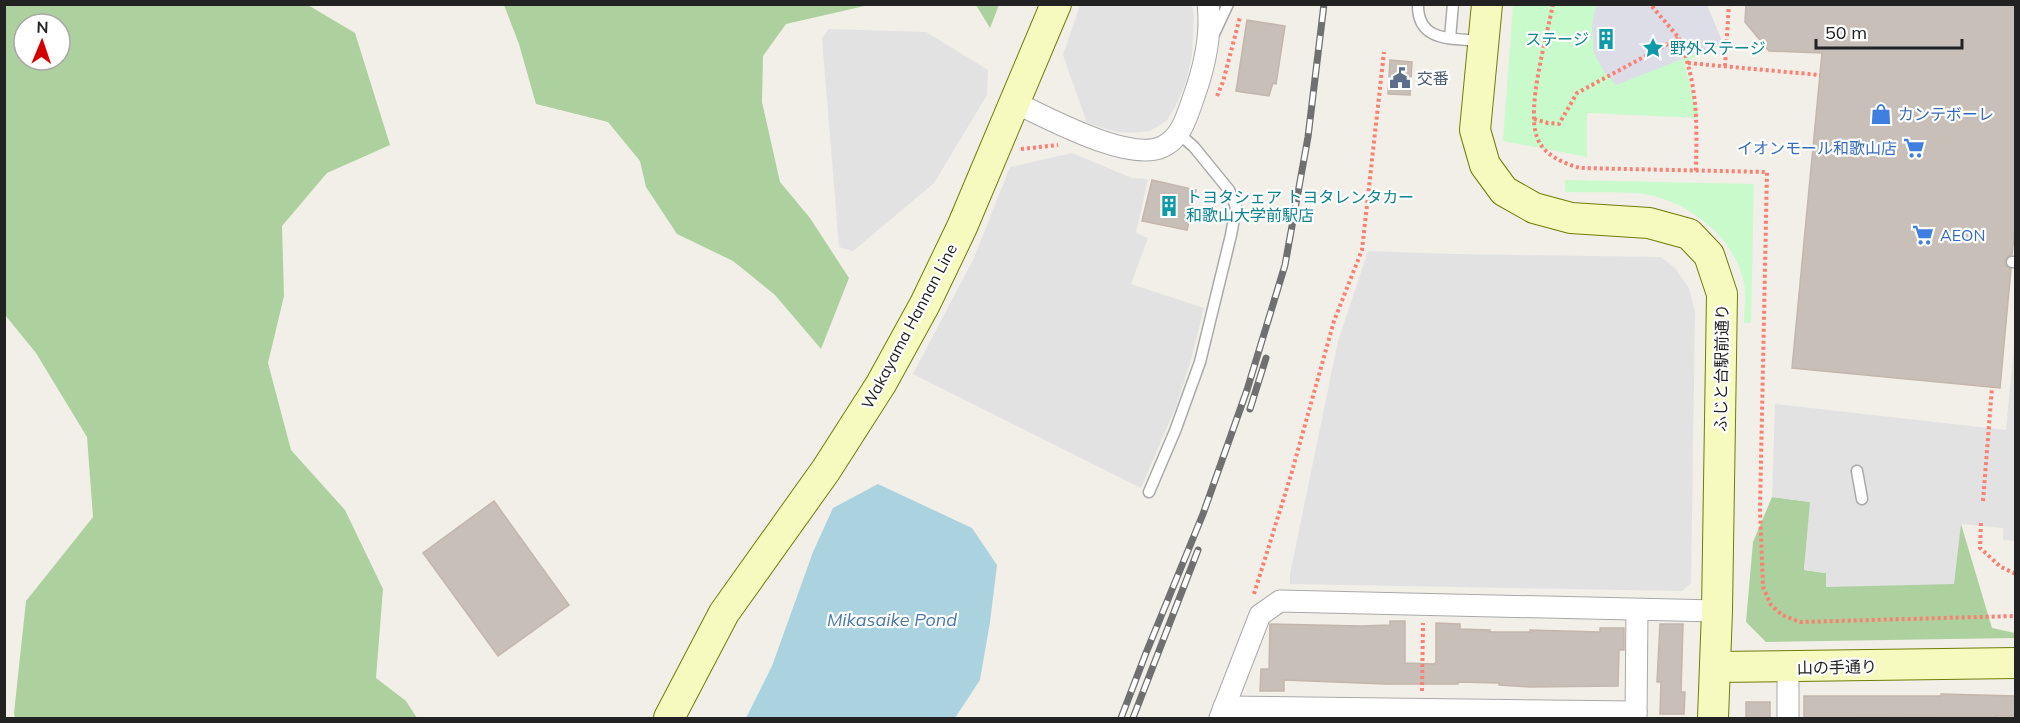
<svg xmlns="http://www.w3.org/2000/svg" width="2020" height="723" viewBox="0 0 2020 723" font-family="Mulish,'Noto Sans JP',sans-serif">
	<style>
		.forest { fill: #add19e; fill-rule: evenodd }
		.park { fill: #c8facc }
		.parking { fill: #e2e2e2 }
		.plaza { fill: #dddde8 }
		.water { fill: #aad3df }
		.building { fill: #c7bfb8; stroke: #c4b6ab; stroke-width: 1.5 }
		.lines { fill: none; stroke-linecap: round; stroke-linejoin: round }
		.lane-casing { stroke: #a9a9a9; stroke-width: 13 }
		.street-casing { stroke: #a9a9a9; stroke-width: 23 }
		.secondary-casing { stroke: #707d05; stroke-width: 32 }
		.path { stroke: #fa8072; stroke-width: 4; stroke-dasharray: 3 3; stroke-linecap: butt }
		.lane { stroke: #fff; stroke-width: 10 }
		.street { stroke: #fff; stroke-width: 21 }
		.secondary { stroke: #f7fabf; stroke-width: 30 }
		.rail-casing { stroke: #707070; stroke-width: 7 }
		.rail { stroke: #fff; stroke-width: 4.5; stroke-dasharray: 14; stroke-linecap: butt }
		.labels { text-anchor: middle; stroke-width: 4.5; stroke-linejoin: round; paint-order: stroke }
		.culture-label { font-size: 16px; fill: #0d838f; stroke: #fff; text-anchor: start }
		.service-label { font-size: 16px; fill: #4e5e75; stroke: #fff; text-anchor: start }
		.shop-label { font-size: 16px; fill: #366cbe; stroke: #fff; text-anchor: start }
		.street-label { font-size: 16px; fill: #222; stroke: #fff }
		.water-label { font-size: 18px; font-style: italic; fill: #4a7aab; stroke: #fff }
	</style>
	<rect width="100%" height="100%" fill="#f2efe9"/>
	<g class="forest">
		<path d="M 4,5 L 308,5 L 355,33 L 390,145 L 327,173 L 282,226 L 284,296 L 268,363 L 291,450 L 345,510 L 383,589 L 376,678 L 406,701 L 417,718 L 15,718 L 14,713 L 26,601 L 93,517 L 87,437 L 36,353 L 5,315 ZM 24,24 L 60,24 L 60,60 L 24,60 Z"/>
		<polygon points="504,5 869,5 786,24 763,56 762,102 780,182 810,218 849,278 821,349 775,295 733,261 677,234 646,187 640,161 608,122 536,104 519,44"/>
		<polygon points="976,5 999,5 990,28"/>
		<polygon points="1772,497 1811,502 1804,570 1826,573 1826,587 1961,524 1992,628 2015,633 2015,638 1766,642 1746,622 1753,542"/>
	</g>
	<g class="park">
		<polygon points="1513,5 1705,5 1719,47 1684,62 1699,118 1587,113 1587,157 1503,141"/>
		<path d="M 1565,180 L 1754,184 L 1751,323 L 1744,323 C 1744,312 1746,301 1745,290 C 1740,241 1690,201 1644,194 C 1618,191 1591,193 1565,192 Z"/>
	</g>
	<g class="parking">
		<polygon points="1080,5 1192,5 1194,17 1192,55 1186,82 1175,107 1168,119 1160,125 1150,131 1131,133 1117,132 1087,123 1063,55"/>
		<polygon points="829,29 926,32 988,70 987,95 934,183 853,251 839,247 822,38"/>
		<polygon points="1072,153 1132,178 1148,179 1136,233 1148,238 1131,284 1204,308 1192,356 1177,404 1141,488 913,374 974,258 1010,167"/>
		<polygon points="1368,251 1450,254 1661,257 1675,268 1689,288 1695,312 1691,583 1682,591 1290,584 1290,574 1338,341"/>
		<polygon points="2015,337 2015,541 2003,540 2003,528 1961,524 1954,584 1826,587 1826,573 1804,570 1810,502 1772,497 1775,404 2006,430"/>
	</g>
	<polygon class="plaza" points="1598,5 1707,5 1723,43 1616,85 1603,70 1594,53 1592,27 1595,9"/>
	<polygon class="water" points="878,484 972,528 997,565 990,622 980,680 955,718 746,718 772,666 813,552 833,508"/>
	<g class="building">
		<polygon points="1746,4 2016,4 2016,221 2012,255 2008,256 2005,261 2006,266 2011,269 2000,388 1792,368 1822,53 1769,51 1745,22"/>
		<polygon points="1247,20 1285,26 1276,84 1273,83 1269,96 1236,91"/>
		<polygon points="1390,60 1412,62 1410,95 1388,94"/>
		<polygon points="1152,180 1196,190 1187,230 1142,221"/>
		<polygon points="494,501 569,605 498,656 423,553"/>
		<polygon points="1390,621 1405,621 1405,663 1434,664 1436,662 1436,623 1460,624 1460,629 1490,630 1490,632 1530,632 1530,630 1600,632 1600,628 1624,628 1624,650 1619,650 1618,686 1530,687 1499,685 1499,683 1458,682 1458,684 1385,684 1284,680 1284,691 1260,691 1261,669 1269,669 1270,624 1361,626 1390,625"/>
		<polygon points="1660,624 1683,624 1681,692 1685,692 1684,714 1660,714 1661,682 1657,682"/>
		<polygon points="1941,694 2016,696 2016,716 1996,716 1996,717 1804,718 1804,696 1941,696"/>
		<rect x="1746" y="702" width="24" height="16"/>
	</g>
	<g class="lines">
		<defs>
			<g id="lane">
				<path d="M 1418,4 C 1417,43 1453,38 1481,41"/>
				<polyline points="1214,34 1228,4"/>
				<polyline points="1450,38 1453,4"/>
				<polyline points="2012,262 2016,262"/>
				<polyline points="1857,471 1862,499"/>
				<polyline points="1149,492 1175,431 1200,362 1231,235 1236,207 1229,190 1194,147 1178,133"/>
			</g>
			<g id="street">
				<path d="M 1016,103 C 1048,118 1128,162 1162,147 C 1181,139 1187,116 1193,99 C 1204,69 1212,36 1208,4"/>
				<polyline points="1224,707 1636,712"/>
				<polyline points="1220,718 1260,615 1280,601 1717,611"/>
				<polyline points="1636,718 1637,610"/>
				<polyline points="1788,718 1788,668"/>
			</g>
			<g id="secondary">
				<polyline points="1487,4 1475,130 1485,165 1504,191 1534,208 1571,218 1649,223 1689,234 1709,255 1722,294 1717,611 1713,718"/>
				<polyline points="1715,667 2016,663"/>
				<polyline points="669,718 724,613 826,470 881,384 925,304 962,227 1056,4"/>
			</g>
		</defs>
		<use href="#lane" class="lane-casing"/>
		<use href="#street" class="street-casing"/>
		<use href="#secondary" class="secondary-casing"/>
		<g class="path">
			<path d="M 1553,4 C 1547,36 1526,108 1537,137 C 1543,155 1563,163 1580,168 L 1767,172 L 1760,509 L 1763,587 L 1771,605 L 1782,615 L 1800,622 L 2016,616"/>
			<path d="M 1679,38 C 1698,87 1697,120 1696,171"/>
			<polyline points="1688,63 1820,75"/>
			<polyline points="1725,66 1729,4"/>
			<polyline points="1217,96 1223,82 1240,17"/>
			<polyline points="1534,119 1548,123 1559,124 1577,93 1679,38 1650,4"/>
			<polyline points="1021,149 1058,145"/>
			<polyline points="1983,501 1992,387"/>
			<polyline points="1981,523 1980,548 2001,567 2016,574"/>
			<polyline points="1254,594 1291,475 1334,321 1362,250 1384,52"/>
			<polyline points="1422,691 1423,623"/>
		</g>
		<use href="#lane" class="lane"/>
		<use href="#street" class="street"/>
		<use href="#secondary" class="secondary"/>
		<defs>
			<g id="rail">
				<polyline points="1250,409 1266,358"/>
				<polyline points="1121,718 1146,653 1203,514 1247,390 1285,265 1308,137 1324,4"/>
				<polyline points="1133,718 1198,550"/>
			</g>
		</defs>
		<use href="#rail" class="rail-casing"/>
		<use href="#rail" class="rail"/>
	</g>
	<defs>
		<symbol id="building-bare" viewBox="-9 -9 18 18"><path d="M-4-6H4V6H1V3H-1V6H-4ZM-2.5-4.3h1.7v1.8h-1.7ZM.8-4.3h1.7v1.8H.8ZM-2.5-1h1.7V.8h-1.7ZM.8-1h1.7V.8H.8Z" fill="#0f9aa8" stroke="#fff" stroke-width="2.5" paint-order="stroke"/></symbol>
		<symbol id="sight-bare" viewBox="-9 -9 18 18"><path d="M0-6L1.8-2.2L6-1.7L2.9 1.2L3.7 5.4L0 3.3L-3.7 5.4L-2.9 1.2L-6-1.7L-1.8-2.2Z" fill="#0f9aa8" stroke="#fff" stroke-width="2.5" paint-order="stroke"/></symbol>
		<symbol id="civic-bare" viewBox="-9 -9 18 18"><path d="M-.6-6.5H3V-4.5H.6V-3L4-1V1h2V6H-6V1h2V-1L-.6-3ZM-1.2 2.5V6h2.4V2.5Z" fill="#5c6f8a" stroke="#fff" stroke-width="2.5" paint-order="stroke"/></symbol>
		<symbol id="shop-bare" viewBox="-9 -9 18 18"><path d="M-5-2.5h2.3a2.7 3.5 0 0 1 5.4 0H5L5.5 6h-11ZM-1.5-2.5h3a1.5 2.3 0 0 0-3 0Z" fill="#3f7fe0" stroke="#fff" stroke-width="2.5" paint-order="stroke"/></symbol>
		<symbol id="supermarket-bare" viewBox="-9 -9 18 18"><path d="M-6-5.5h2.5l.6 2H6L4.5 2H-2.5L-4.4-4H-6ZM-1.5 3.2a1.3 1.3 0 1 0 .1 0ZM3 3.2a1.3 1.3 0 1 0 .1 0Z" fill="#3f7fe0" stroke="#fff" stroke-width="2.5" paint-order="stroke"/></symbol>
	</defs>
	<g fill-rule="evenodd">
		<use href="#building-bare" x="1591" y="24" width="30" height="30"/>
		<use href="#sight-bare" x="1638" y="33" width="30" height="30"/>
		<use href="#civic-bare" x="1385" y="63" width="30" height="30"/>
		<use href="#shop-bare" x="1866" y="99" width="30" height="30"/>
		<use href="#supermarket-bare" x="1899" y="133" width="30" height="30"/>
		<use href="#building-bare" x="1154" y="191" width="30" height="30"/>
		<use href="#supermarket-bare" x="1908" y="220" width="30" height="30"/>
	</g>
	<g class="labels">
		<g class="culture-label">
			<text x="1589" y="45" text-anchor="end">ステージ</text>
			<text x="1670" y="54">野外ステージ</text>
			<text x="1186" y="203">トヨタシェア トヨタレンタカー<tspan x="1186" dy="18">和歌山大学前駅店</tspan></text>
		</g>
		<g class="service-label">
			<text x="1417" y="84">交番</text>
		</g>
		<g class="shop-label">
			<text x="1898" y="120">カンテボーレ</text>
			<text x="1897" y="154" text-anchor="end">イオンモール和歌山店</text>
			<text x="1940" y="241">AEON</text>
		</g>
		<g class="street-label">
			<text transform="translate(909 326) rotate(-62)" y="6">Wakayama Hannan Line</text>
			<text transform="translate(1721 368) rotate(-89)" y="6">ふじと台駅前通り</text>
			<text transform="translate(1837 667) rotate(-1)" y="6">山の手通り</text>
		</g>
		<g class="water-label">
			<text x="892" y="626">Mikasaike Pond</text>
		</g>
	</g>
	<rect width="2020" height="723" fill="none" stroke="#222222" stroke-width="12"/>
	<g transform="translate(42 42) rotate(2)"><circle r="28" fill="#ffffff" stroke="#a7a7a7" stroke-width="1.5"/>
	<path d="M0-4.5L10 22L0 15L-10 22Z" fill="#d40000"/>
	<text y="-9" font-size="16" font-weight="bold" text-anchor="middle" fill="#222222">N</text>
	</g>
	<path d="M1816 39v9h146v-9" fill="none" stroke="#222222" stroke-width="3"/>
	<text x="1825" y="39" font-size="18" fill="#222222" stroke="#ffffff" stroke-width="4.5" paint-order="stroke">50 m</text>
</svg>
